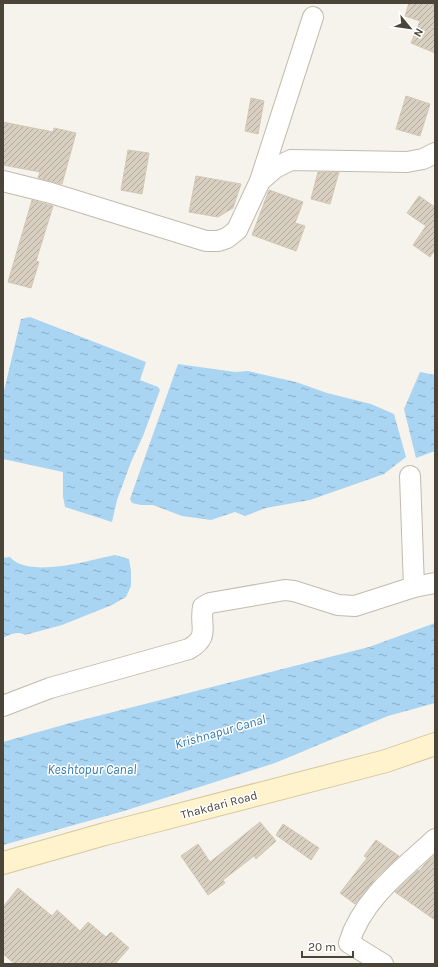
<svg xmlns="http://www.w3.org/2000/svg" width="438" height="967" viewBox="0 0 438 967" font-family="Karla,sans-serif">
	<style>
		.water { fill: url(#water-ripples) }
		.building { fill: url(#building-hatch); stroke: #d3c7b4 }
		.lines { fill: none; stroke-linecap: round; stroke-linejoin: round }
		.street-casing { stroke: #c2bbae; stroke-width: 22 }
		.secondary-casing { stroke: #d6c79b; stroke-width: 24 }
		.street { stroke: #fff; stroke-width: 20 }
		.secondary { stroke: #fff3cd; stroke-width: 22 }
		.labels { text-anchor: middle; stroke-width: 3; stroke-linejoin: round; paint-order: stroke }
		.street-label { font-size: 12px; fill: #4b4439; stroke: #fff }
		.water-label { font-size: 13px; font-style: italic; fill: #2e7ab2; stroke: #fff }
	</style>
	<defs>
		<pattern id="water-ripples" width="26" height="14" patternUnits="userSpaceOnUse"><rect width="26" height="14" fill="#a9d4f2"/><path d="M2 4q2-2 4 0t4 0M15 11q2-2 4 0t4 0" fill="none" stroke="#8caec5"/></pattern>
		<pattern id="building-hatch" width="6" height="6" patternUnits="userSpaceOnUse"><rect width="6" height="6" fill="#d8cfc1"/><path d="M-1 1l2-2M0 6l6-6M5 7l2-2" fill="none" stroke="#b1aa9e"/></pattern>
	</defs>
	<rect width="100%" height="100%" fill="#f6f3ec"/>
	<g class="water">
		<polygon points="30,317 146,362 140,380 158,387 160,390 143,436 131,462 117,500 112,522 65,507 63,496 63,472 3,459 3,395 21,319"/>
		<polygon points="178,364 235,372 248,371 296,382 327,393 371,404 394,414 406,457 384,474 310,500 266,508 245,516 235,512 211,520 182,516 153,505 141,505 132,503 130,499"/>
		<polygon points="420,372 435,375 435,451 416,458 404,409"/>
		<path d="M 115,555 L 129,559 L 131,571 L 131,586 L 126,597 L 112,605 L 62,625 L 25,635 C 18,631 10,634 3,638 L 3,558 L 10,557 C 29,579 90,560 115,555 Z"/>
		<polygon points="435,623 435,703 388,716 275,763 124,811 3,845 3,742 70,723 369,647"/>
	</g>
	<g class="building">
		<polygon points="409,3 435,3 435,53 411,43 420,21 405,16"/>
		<polygon points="406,96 430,104 420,136 396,129"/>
		<polygon points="251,98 264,101 258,134 245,131"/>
		<polygon points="3,122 53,132 54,128 76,133 62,184 38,178 40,172 3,165"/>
		<polygon points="128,150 149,153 142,194 121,190"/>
		<polygon points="318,172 339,172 330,204 311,199"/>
		<polygon points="196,176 241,184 233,208 218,217 189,212"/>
		<polygon points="269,190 303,202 295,223 305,226 296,251 252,235"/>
		<polygon points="419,196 435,207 435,250 430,257 413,245 426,226 407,213"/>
		<polygon points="32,200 53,206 36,261 39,262 31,288 8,282"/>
		<polygon points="260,822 276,841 256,859 254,856 223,880 225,883 208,895 181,856 198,844 210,862"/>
		<polygon points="283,824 319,848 311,860 276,835"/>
		<polygon points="376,840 399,856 376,878 355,904 340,893 367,858 364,856"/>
		<polygon points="435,855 435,920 395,892 418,870 419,871 425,864"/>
		<polygon points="18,888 52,916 57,910 80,931 88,922 106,937 111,932 129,948 115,964 15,964 3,954 3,907"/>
	</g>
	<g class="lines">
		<defs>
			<g id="street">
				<polyline points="3,181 51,193 206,241 218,241 227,238 237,230 260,181 275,168 291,160 407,162 423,159 435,153"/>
				<polyline points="260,181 313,17"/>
				<polyline points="410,476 414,587"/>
				<path d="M 3,706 L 50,688 L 189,649 C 211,636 199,627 203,607 L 210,603 L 285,590 L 294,591 L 338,605 L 355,606 L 414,587 L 435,583"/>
				<path d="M 383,964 L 349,943 C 362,899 403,869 435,839"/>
			</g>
			<polyline id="secondary" points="3,863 105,834 386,761 435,744"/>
		</defs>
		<use href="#street" class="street-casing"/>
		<use href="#secondary" class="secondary-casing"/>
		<use href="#street" class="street"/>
		<use href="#secondary" class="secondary"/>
	</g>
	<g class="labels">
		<g class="street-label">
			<text transform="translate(219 805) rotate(-15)" y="4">Thakdari Road</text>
		</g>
		<g class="water-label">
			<text transform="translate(220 731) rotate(-16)" y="5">Krishnapur Canal</text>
			<text x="92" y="774">Keshtopur Canal</text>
		</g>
	</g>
	<rect width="438" height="967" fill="none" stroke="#4b4439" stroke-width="8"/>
	<g transform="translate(410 28) rotate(119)" stroke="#ffffff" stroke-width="3" paint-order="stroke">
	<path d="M0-3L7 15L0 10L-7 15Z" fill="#4b4439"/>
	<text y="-6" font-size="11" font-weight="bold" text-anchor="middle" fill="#4b4439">N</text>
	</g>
	<path d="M302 951v6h51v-6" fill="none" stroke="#4b4439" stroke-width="2"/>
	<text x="308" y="951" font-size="12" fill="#4b4439" stroke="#ffffff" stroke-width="3" paint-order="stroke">20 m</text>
</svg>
